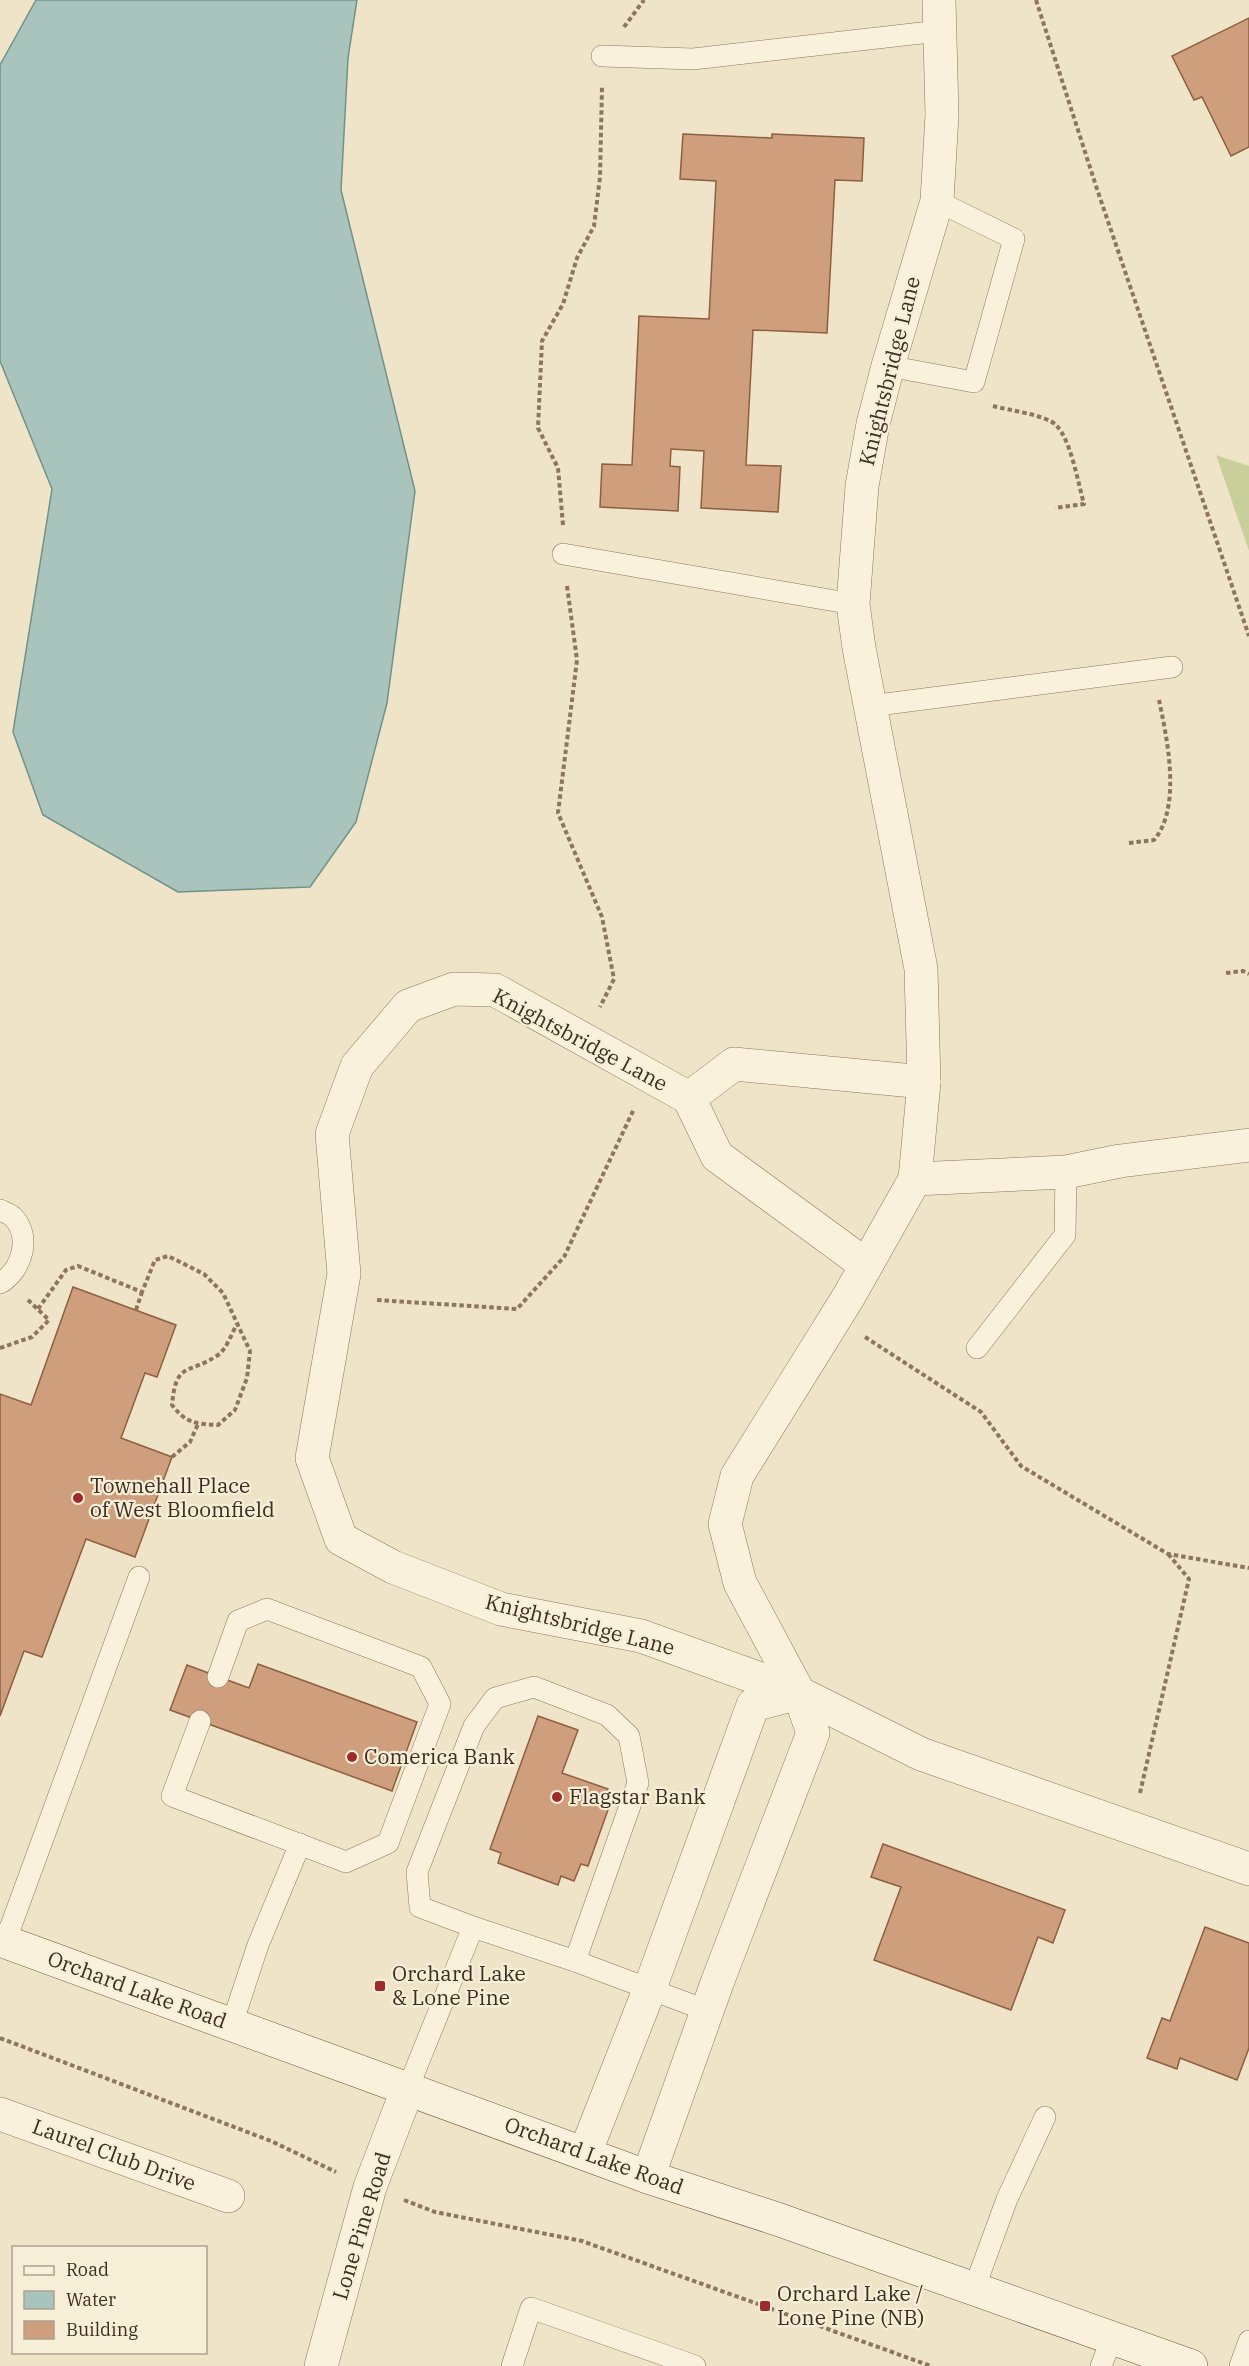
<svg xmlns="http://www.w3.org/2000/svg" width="1249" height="2366" viewBox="0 0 1249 2366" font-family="'IBM Plex Serif',serif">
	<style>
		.green { fill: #c9cf9b }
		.water { fill: #a9c4bc; stroke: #6f938a; stroke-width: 1.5 }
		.building { fill: #cf9f7d; stroke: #8d5f41; stroke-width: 1.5 }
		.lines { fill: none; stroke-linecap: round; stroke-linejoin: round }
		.service-casing { stroke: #8d765c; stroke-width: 22 }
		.minor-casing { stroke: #8d765c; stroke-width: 34 }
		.tertiary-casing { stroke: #8d765c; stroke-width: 34 }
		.secondary-casing { stroke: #6f573f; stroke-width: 34 }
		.path { stroke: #8d765c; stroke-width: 4; stroke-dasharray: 4.5 3; stroke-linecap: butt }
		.service { stroke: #faf1dc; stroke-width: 21 }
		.minor { stroke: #faf1dc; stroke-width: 33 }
		.tertiary { stroke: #faf1dc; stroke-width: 33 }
		.secondary { stroke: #faf1dc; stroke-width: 33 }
		.poi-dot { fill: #9e2a2b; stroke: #f7eed8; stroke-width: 2 }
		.labels { text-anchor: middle; stroke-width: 4.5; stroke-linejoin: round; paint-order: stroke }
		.street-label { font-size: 21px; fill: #3d2e20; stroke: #f7eed8 }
		.poi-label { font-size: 21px; fill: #3d2e20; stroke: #f7eed8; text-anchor: start }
	</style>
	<rect width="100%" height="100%" fill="#f0e4c8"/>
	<polygon class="green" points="1216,455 1249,466 1249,551"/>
	<polygon class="water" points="36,0 357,0 348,58 341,190 415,491 387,703 356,822 310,887 178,892 43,815 13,732 52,489 0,361 0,65"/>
	<g class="building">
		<polygon points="1249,18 1249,147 1231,156 1202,97 1194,100 1172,56"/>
		<polygon points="683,134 772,138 772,134 864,138 862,181 835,180 827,333 753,330 746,465 781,466 778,512 701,508 704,451 671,449 670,466 680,467 678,511 600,507 602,464 632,465 639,316 709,319 716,181 680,179"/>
		<polygon points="73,1287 176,1325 157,1377 145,1373 121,1438 172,1457 135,1557 86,1539 42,1657 24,1651 0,1716 0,1394 31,1405"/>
		<polygon points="258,1664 417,1722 392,1791 170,1710 187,1665 249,1688"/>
		<polygon points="538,1716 578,1730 562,1773 608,1789 603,1805 609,1807 588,1866 581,1864 574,1881 561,1876 558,1885 498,1863 501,1853 490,1849"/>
		<polygon points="883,1844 1065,1910 1053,1943 1038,1937 1011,2010 874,1960 901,1887 871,1877"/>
		<polygon points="1205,1927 1249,1943 1249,2048 1237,2080 1180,2058 1177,2069 1147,2058 1162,2018 1170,2021"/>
	</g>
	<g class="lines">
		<defs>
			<g id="service">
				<polyline points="602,56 693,59 939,31"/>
				<polyline points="888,366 974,382 1014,239 937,201"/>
				<polyline points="563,554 853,604"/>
				<polyline points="870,706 1172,667"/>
				<path d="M 0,1210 C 4,1212 10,1214 13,1217 C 32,1236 22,1271 0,1283"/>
				<polyline points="977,1348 1065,1235 1066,1172"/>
				<polyline points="200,1721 172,1796 346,1862 388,1843 440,1704 421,1667 267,1609 238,1621 218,1677"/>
				<polyline points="473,1927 420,1907 417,1872 474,1726 495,1698 534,1687 607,1715 629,1736 638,1783 575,1961"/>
				<polyline points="5,1942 139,1577"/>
				<polyline points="232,2024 258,1945 300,1844"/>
				<polyline points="408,2088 473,1927 575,1961 708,2011"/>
				<polyline points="974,2289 1007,2199 1045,2117"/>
				<polyline points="512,2366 531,2308 695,2366"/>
				<polyline points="1101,2366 1112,2338"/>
				<polyline points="1240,2366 1249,2341"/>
			</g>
			<g id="minor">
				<polyline points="689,1098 734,1064 924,1082"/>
				<polyline points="915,1179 1066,1172 1120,1161 1249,1145"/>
				<polyline points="866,1265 717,1156 689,1098 495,990 454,989 408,1006 357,1066 332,1134 344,1274 312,1458 341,1539 393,1567 501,1609 641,1636 799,1693 921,1754 1249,1869"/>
				<polyline points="0,2114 228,2196"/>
				<polyline points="585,2153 650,1988 753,1705 799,1693"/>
				<polyline points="648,2177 717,1983 813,1733 799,1693 740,1583 725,1524 737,1476 849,1296 915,1179 924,1082 921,969 859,648 853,604 862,486 873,424 888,366 937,201 942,115 939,0"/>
			</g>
			<polyline id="tertiary" points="321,2366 370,2187 408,2088"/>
			<polyline id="secondary" points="0,1940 648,2177 777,2219 1191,2366"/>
		</defs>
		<use href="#service" class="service-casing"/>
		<use href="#minor" class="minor-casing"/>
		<use href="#tertiary" class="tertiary-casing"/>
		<use href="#secondary" class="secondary-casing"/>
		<g class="path">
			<polyline points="1036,0 1097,189 1249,636"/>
			<polyline points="624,27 644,0"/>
			<path d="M 993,406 C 1008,410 1046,415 1056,425 C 1071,440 1078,483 1084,504 L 1055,508"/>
			<polyline points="563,525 558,468 538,428 542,341 563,304 577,258 594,226 600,177 602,87"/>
			<polyline points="567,586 577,660 558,813 602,917 614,979 600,1007"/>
			<path d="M 1129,843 L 1154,840 C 1182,807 1167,738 1159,700"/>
			<polyline points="1226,973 1243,971 1249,974"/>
			<polyline points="377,1300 517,1309 564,1257 634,1109"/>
			<path d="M 38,1309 L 66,1270 L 78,1266 L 142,1292 L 155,1260 L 168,1256 L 204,1274 L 223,1293 L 250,1351 L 247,1378 L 235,1410 L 218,1425 C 195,1424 186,1423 172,1405 C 176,1360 189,1375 218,1355 C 226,1350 232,1333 237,1324"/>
			<polyline points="136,1310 142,1292"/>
			<polyline points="865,1337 981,1412 1021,1466 1168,1554 1249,1568"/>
			<polyline points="0,1348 32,1337 49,1320 27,1299"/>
			<polyline points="172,1457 190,1442 198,1424"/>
			<polyline points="1140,1793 1189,1579 1169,1555"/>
			<polyline points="0,2038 271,2141 336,2172"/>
			<polyline points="404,2200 435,2212 582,2241 931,2366"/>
		</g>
		<use href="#service" class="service"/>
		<use href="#minor" class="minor"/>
		<use href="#tertiary" class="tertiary"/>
		<use href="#secondary" class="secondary"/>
	</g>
	<g class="poi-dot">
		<circle cx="78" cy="1498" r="6"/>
		<circle cx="352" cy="1757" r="6"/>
		<circle cx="557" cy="1797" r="6"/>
		<rect x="374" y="1980" width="12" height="12" rx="3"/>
		<rect x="759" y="2300" width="12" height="12" rx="3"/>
	</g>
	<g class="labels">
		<g class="street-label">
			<text transform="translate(890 371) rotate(-76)" y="7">Knightsbridge Lane</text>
			<text transform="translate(580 1040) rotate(28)" y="7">Knightsbridge Lane</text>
			<text transform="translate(580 1625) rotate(14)" y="7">Knightsbridge Lane</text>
			<text transform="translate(137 1990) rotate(20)" y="7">Orchard Lake Road</text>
			<text transform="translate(114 2155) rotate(20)" y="7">Laurel Club Drive</text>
			<text transform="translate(594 2156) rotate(20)" y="7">Orchard Lake Road</text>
			<text transform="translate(362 2226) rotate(-73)" y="7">Lone Pine Road</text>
		</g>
		<g class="poi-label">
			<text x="90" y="1493">Townehall Place<tspan x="90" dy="24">of West Bloomfield</tspan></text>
			<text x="364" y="1764">Comerica Bank</text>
			<text x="569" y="1804">Flagstar Bank</text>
			<text x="392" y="1981">Orchard Lake<tspan x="392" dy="24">&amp; Lone Pine</tspan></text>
			<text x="777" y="2301">Orchard Lake /<tspan x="777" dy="24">Lone Pine (NB)</tspan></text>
		</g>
	</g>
	<rect x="12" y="2246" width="195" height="108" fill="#f7eed8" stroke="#ada18e" stroke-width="1.5"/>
	<rect x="24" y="2266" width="30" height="9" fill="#faf1dc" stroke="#ada18e" stroke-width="1.5"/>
	<text x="66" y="2276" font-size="18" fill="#3d2e20">Road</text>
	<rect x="24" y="2291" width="30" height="18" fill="#a9c4bc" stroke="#ada18e" stroke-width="1.5"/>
	<text x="66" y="2306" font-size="18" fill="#3d2e20">Water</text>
	<rect x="24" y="2321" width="30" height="18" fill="#cf9f7d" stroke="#ada18e" stroke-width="1.5"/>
	<text x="66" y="2336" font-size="18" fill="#3d2e20">Building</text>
</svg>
